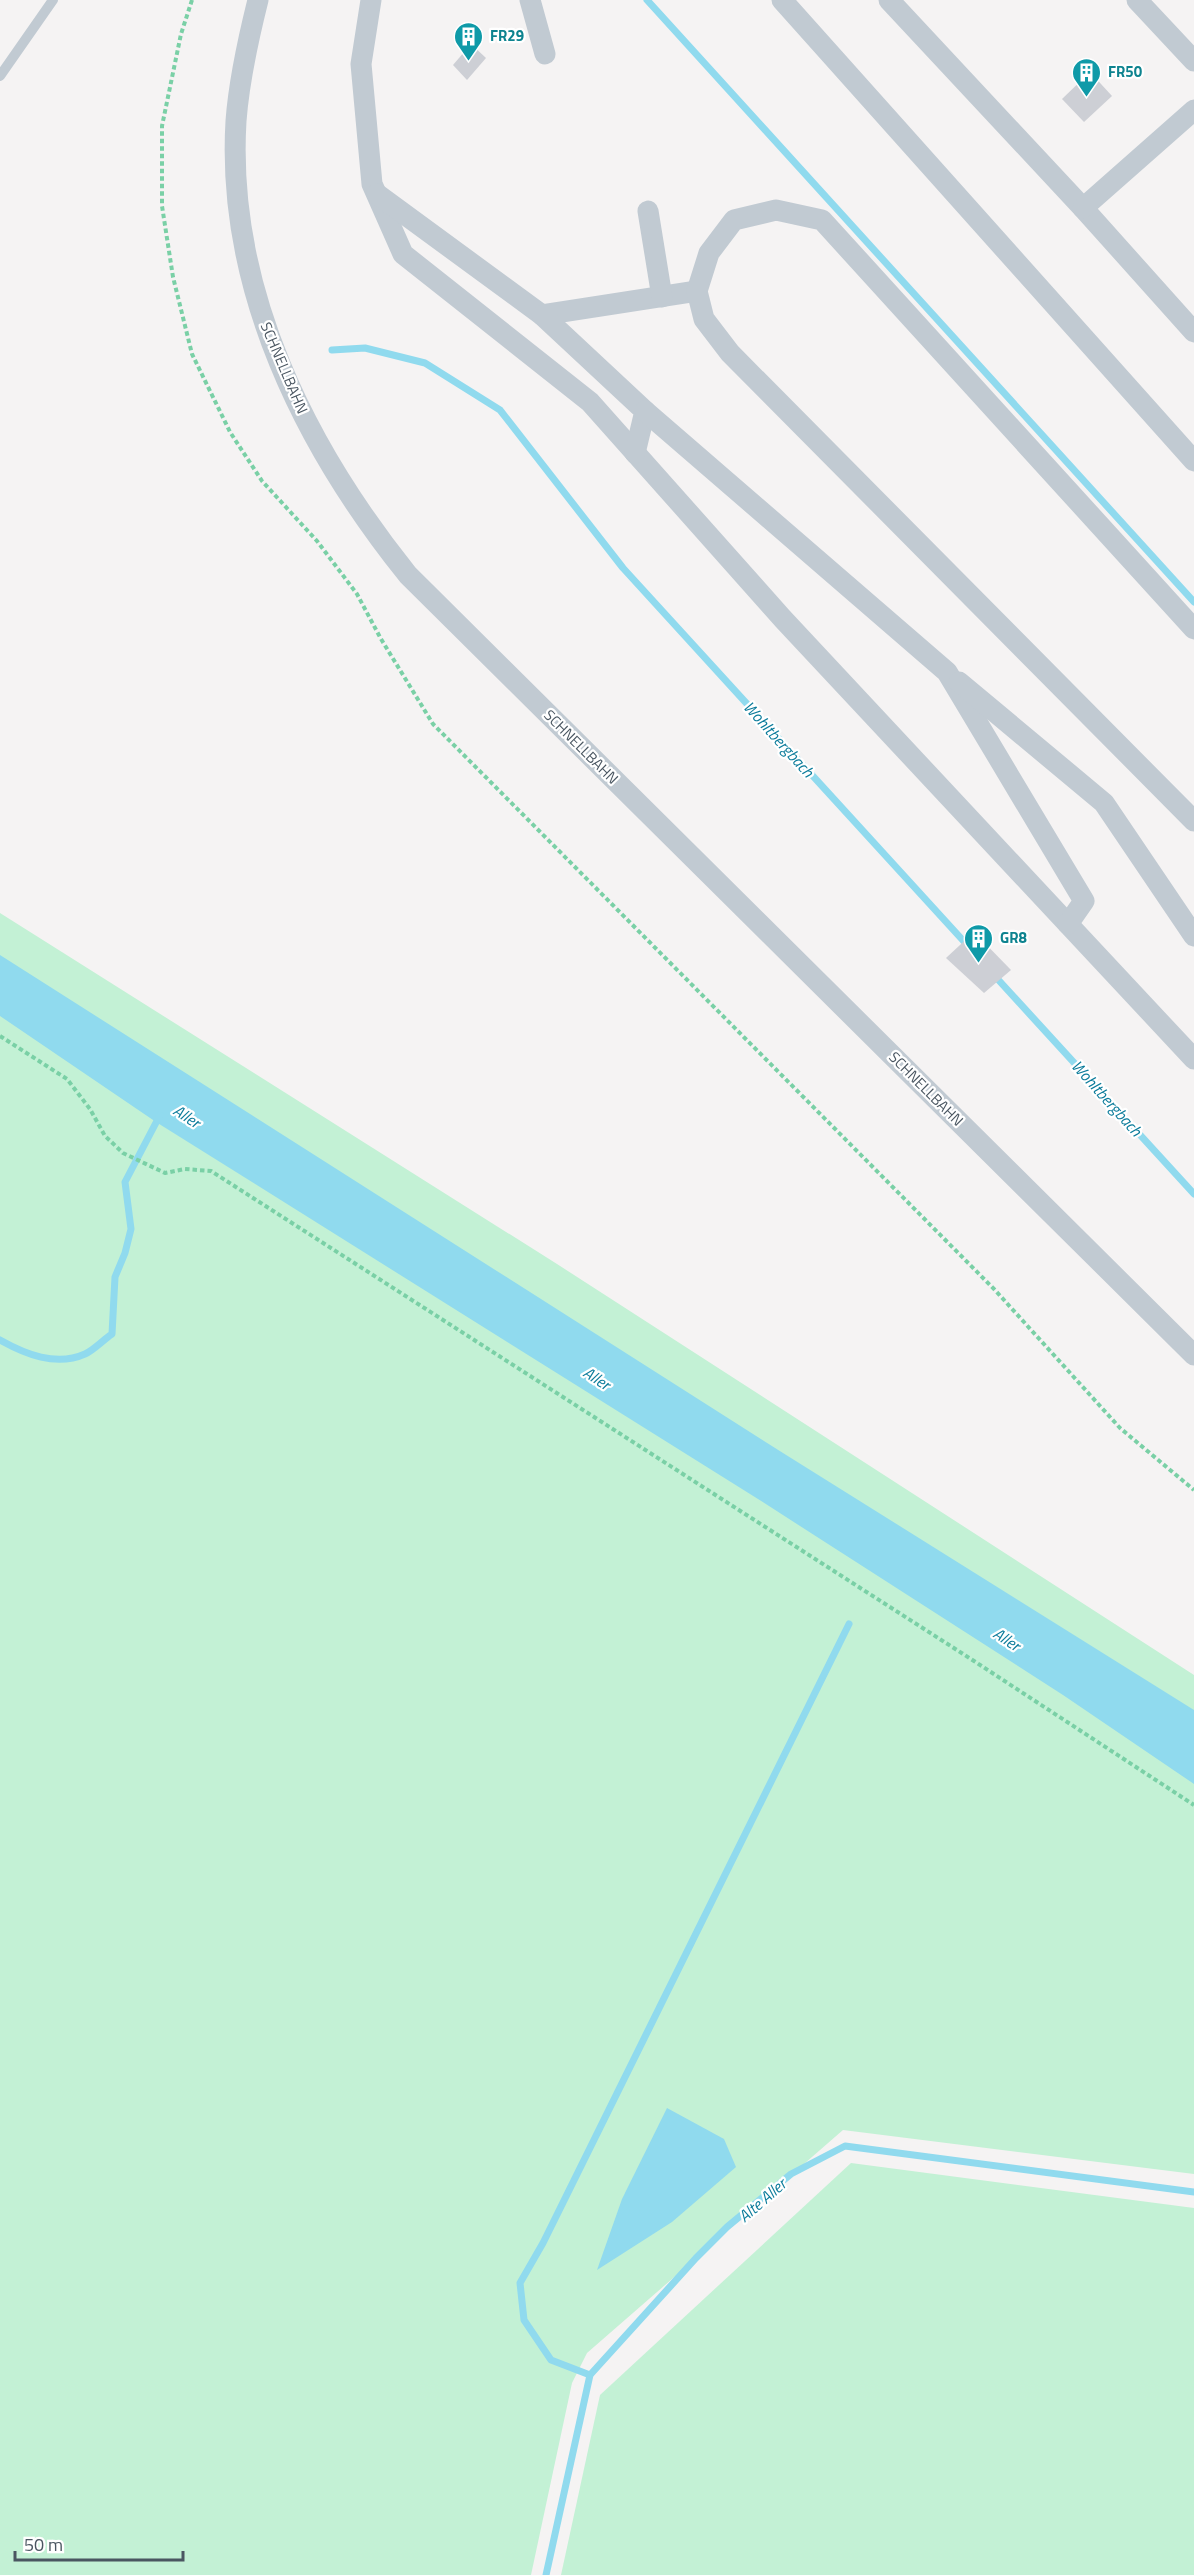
<svg xmlns="http://www.w3.org/2000/svg" width="1194" height="2575" viewBox="0 0 1194 2575" font-family="'Titillium Web',sans-serif">
	<style>
		.green { fill: #c3f1d5 }
		.water { fill: #90daee }
		.lines { fill: none; stroke-linecap: round; stroke-linejoin: round }
		.stream { stroke: #90daee; stroke-width: 7 }
		.building { fill: #cdcfd5 }
		.path { stroke: #7ad0a6; stroke-width: 4; stroke-dasharray: 4.5 3; stroke-linecap: butt }
		.service { stroke: #c1cad2; stroke-width: 10 }
		.minor { stroke: #c1cad2; stroke-width: 21 }
		.labels { text-anchor: middle; stroke-width: 4.5; stroke-linejoin: round; paint-order: stroke }
		.culture-label { font-size: 15px; font-weight: bold; fill: #0d838f; stroke: #fff; text-anchor: start }
		.street-label { font-size: 15px; fill: #4a5661; stroke: #fff }
		.water-label { font-size: 16px; font-style: italic; fill: #0c7c9b; stroke: #fff }
	</style>
	<rect width="100%" height="100%" fill="#f5f3f3"/>
	<g class="green">
		<polygon points="0,913 557,1264 1194,1675 1194,2174 843,2130 587,2353 572,2383 531,2575 0,2575"/>
		<polygon points="851,2163 1194,2208 1194,2575 561,2575 600,2395"/>
	</g>
	<g class="water">
		<polygon points="0,955 783,1453 1194,1710 1194,1784 1063,1695 758,1499 156,1122 0,1016"/>
		<polygon points="667,2108 724,2139 736,2167 672,2222 597,2270 622,2199"/>
	</g>
	<g class="lines">
		<g class="stream">
			<polyline points="647,0 1194,602"/>
			<polyline points="332,350 365,348 425,363 500,410 623,568 969,947"/>
			<polyline points="993,974 1194,1194"/>
			<path d="M 0,1340 C 25,1354 56,1367 85,1354 C 94,1350 103,1340 112,1334 L 115,1277 L 125,1253 L 131,1229 L 125,1182 L 160,1115"/>
			<polyline points="590,2375 551,2360 524,2320 520,2283 543,2243 849,1624"/>
			<polyline points="546,2575 590,2375 696,2258 727,2227 791,2174 845,2146 1194,2192"/>
		</g>
	</g>
	<g class="building">
		<polygon points="471,44 486,58 467,80 453,65"/>
		<polygon points="1090,72 1112,96 1084,122 1062,99"/>
		<polygon points="974,932 1011,970 984,993 946,958"/>
	</g>
	<g class="lines">
		<g class="path">
			<polyline points="192,0 181,34 162,126 162,206 173,277 192,354 230,432 262,481 317,541 357,594 381,639 433,724 994,1289 1120,1428 1194,1490"/>
			<polyline points="0,1036 67,1079 90,1109 105,1136 123,1153 165,1173 185,1169 211,1171 974,1661 1194,1805"/>
		</g>
		<polyline class="service" points="0,76 53,0"/>
		<g class="minor">
			<path d="M 258,0 C 248,40 239,80 236,121 C 226,289 305,447 408,575 L 1194,1355"/>
			<polyline points="371,0 361,64 372,184 403,254 590,402 783,619 1194,1059"/>
			<polyline points="530,0 545,54"/>
			<polyline points="782,0 1194,461"/>
			<polyline points="889,0 1083,208 1194,332"/>
			<polyline points="1137,0 1194,61"/>
			<polyline points="377,194 542,315 697,291"/>
			<polyline points="1083,208 1194,110"/>
			<polyline points="648,211 662,297"/>
			<polyline points="542,315 645,411 635,453"/>
			<polyline points="645,411 947,672 1084,901 1068,924"/>
			<polyline points="1194,629 822,220 776,210 734,220 709,253 697,291 704,319 730,353 1194,821"/>
			<polyline points="959,682 1104,803 1194,936"/>
		</g>
	</g>
	<defs>
		<symbol id="building-pin" viewBox="-11 -11 22 30"><path d="M0 17L-7.5 6A9.5 9.5 0 1 1 7.5 6Z" fill="#0f9aa8" stroke="#fff"/><path d="M-4-6H4V6H1V3H-1V6H-4ZM-2.5-4.3h1.7v1.8h-1.7ZM.8-4.3h1.7v1.8H.8ZM-2.5-1h1.7V.8h-1.7ZM.8-1h1.7V.8H.8Z" fill="#fff"/></symbol>
	</defs>
	<g fill-rule="evenodd">
		<use href="#building-pin" x="452" y="20" width="33" height="45"/>
		<use href="#building-pin" x="1070" y="56" width="33" height="45"/>
		<use href="#building-pin" x="962" y="922" width="33" height="45"/>
	</g>
	<g class="labels">
		<g class="culture-label">
			<text x="490" y="41">FR29</text>
			<text x="1108" y="77">FR50</text>
			<text x="1000" y="943">GR8</text>
		</g>
		<g class="street-label">
			<text transform="translate(284 368) rotate(67)" y="5">SCHNELLBAHN</text>
			<text transform="translate(581 747) rotate(45)" y="5">SCHNELLBAHN</text>
			<text transform="translate(926 1089) rotate(45)" y="5">SCHNELLBAHN</text>
		</g>
		<g class="water-label">
			<text transform="translate(779 739) rotate(48)" y="6">Wohltbergbach</text>
			<text transform="translate(1107 1098) rotate(48)" y="6">Wohltbergbach</text>
			<text transform="translate(187 1116) rotate(33)" y="6">Aller</text>
			<text transform="translate(597 1378) rotate(33)" y="6">Aller</text>
			<text transform="translate(1007 1639) rotate(33)" y="6">Aller</text>
			<text transform="translate(762 2200) rotate(-41)" y="6">Alte Aller</text>
		</g>
	</g>
	<path d="M15 2551v9h168v-9" fill="none" stroke="#4a5661" stroke-width="3"/>
	<text x="24" y="2551" font-size="18" fill="#4a5661" stroke="#ffffff" stroke-width="4.5" paint-order="stroke">50 m</text>
</svg>
